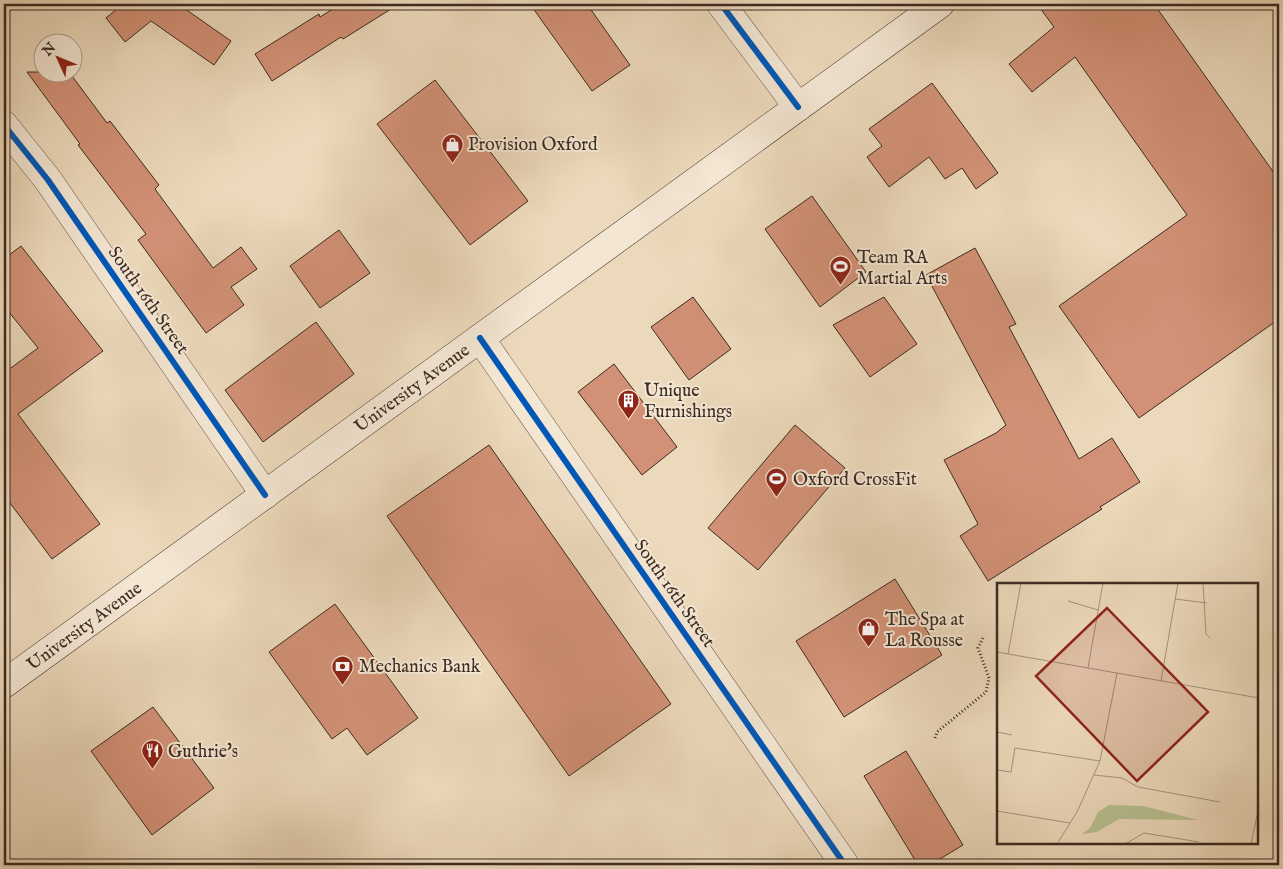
<svg xmlns="http://www.w3.org/2000/svg" width="1283" height="869" viewBox="0 0 1283 869" font-family="'IM FELL English',serif">
	<style>
		.building { fill: #d29176; stroke: #3c2b22 }
		.lines { fill: none; stroke-linecap: round; stroke-linejoin: round }
		.minor-casing { stroke: #685648; stroke-width: 29 }
		.secondary-casing { stroke: #3c2b22; stroke-width: 29 }
		.path { stroke: #3c2b22; stroke-width: 3; stroke-dasharray: 1 2.5; stroke-linecap: butt }
		.minor { stroke: #f3e6d3; stroke-width: 28 }
		.secondary { stroke: #f3e6d3; stroke-width: 28 }
		.cycleway-casing { stroke: #f3e6d3; stroke-width: 9 }
		.cycleway { stroke: #0057b8; stroke-width: 6 }
		.labels { text-anchor: middle; stroke-width: 4; stroke-linejoin: round; paint-order: stroke }
		.poi-label { font-size: 18px; fill: #3c2b22; stroke: #f3e6d3; text-anchor: start }
		.street-label { font-size: 18px; fill: #3c2b22; stroke: #f3e6d3 }
		.inset-road { fill: none; stroke: #a6937e; stroke-width: 1 }
		.view { fill: #8f2418; fill-opacity: 0.15; stroke: #8f2418; stroke-width: 2.5 }
		.inset-edge { fill: none; stroke: #3c2b22; stroke-width: 2.5 }
	</style>
	<rect width="100%" height="100%" fill="#ecd9bb"/>
	<filter id="stains"><feTurbulence type="fractalNoise" baseFrequency=".004" numOctaves="4"/><feColorMatrix values="0 0 0 0 .2 0 0 0 0 .09 0 0 0 0 .02 0 0 0 .5 -.17"/></filter>
	<radialGradient id="worn" r=".72"><stop offset=".6" stop-color="#630" stop-opacity="0"/><stop offset="1" stop-color="#630" stop-opacity=".3"/></radialGradient>
	<g class="building">
		<polygon points="123,4 178,4 231,41 214,65 151,21 125,42 106,18"/>
		<polygon points="341,4 399,4 343,39 341,37 272,81 255,54 319,14 320,17"/>
		<polygon points="530,4 587,4 630,65 592,91"/>
		<polygon points="1037,4 1154,4 1279,180 1279,319 1139,418 1059,306 1187,215 1075,57 1032,92 1009,64 1054,27"/>
		<polygon points="27,72 69,72 107,123 110,121 159,185 155,189 213,268 241,247 257,269 231,287 244,305 206,333 138,240 146,234 78,145 80,144"/>
		<polygon points="435,80 528,201 470,245 377,124"/>
		<polygon points="932,83 998,173 976,189 962,168 945,179 929,157 889,187 867,157 882,146 869,129"/>
		<polygon points="812,196 866,272 820,307 765,229"/>
		<polygon points="339,230 370,273 320,308 290,266"/>
		<polygon points="21,246 103,351 18,414 100,524 52,559 4,495 4,373 38,348 4,306 4,259"/>
		<polygon points="975,248 1016,324 1009,327 1079,459 1112,438 1140,482 1100,507 1102,509 988,581 960,536 978,524 944,460 996,433 1006,425 926,275"/>
		<polygon points="693,297 731,349 689,380 651,327"/>
		<polygon points="884,297 917,344 870,377 833,325"/>
		<polygon points="316,322 354,374 263,442 225,390"/>
		<polygon points="614,364 677,447 642,475 578,392"/>
		<polygon points="795,425 845,468 758,570 708,528"/>
		<polygon points="489,445 671,704 569,776 387,516"/>
		<polygon points="895,579 942,655 844,717 796,641"/>
		<polygon points="335,604 418,718 367,755 347,728 332,739 269,652"/>
		<polygon points="153,707 214,788 152,835 91,751"/>
		<polygon points="906,751 963,845 930,865 918,865 864,776"/>
	</g>
	<g class="lines">
		<defs>
			<g id="minor">
				<polyline points="721,4 798,107"/>
				<polyline points="4,125 48,180 265,495"/>
				<polyline points="480,338 845,865"/>
			</g>
			<g id="secondary">
				<path id="s1" d="M 4,684 L 940,4"/>
			</g>
		</defs>
		<use href="#minor" class="minor-casing"/>
		<use href="#secondary" class="secondary-casing"/>
		<polyline class="path" points="935,738 937,732 986,692 989,678 978,648 983,638"/>
		<use href="#minor" class="minor"/>
		<use href="#secondary" class="secondary"/>
		<defs>
			<g id="cycleway">
				<polyline points="721,4 798,107"/>
				<polyline points="4,125 48,180 265,495"/>
				<polyline points="480,338 845,865"/>
			</g>
		</defs>
		<use href="#cycleway" class="cycleway-casing"/>
		<use href="#cycleway" class="cycleway"/>
	</g>
	<defs>
		<symbol id="shop-pin" viewBox="-11 -11 22 30"><path d="M0 17L-7.5 6A9.5 9.5 0 1 1 7.5 6Z" fill="#8f2418" stroke="#f3e6d3"/><path d="M-5-2.5h2.3a2.7 3.5 0 0 1 5.4 0H5L5.5 6h-11ZM-1.5-2.5h3a1.5 2.3 0 0 0-3 0Z" fill="#fff"/></symbol>
		<symbol id="stadium-pin" viewBox="-11 -11 22 30"><path d="M0 17L-7.5 6A9.5 9.5 0 1 1 7.5 6Z" fill="#8f2418" stroke="#f3e6d3"/><path d="M0-5a6.5 5 0 1 0 0 10a6.5 5 0 1 0 0-10ZM-3.5-1.8h7v3.6h-7Z" fill="#fff"/></symbol>
		<symbol id="building-pin" viewBox="-11 -11 22 30"><path d="M0 17L-7.5 6A9.5 9.5 0 1 1 7.5 6Z" fill="#8f2418" stroke="#f3e6d3"/><path d="M-4-6H4V6H1V3H-1V6H-4ZM-2.5-4.3h1.7v1.8h-1.7ZM.8-4.3h1.7v1.8H.8ZM-2.5-1h1.7V.8h-1.7ZM.8-1h1.7V.8H.8Z" fill="#fff"/></symbol>
		<symbol id="bank-pin" viewBox="-11 -11 22 30"><path d="M0 17L-7.5 6A9.5 9.5 0 1 1 7.5 6Z" fill="#8f2418" stroke="#f3e6d3"/><path d="M-6-4H6V4H-6ZM0-2.3a2.3 2.3 0 1 0 0 4.6a2.3 2.3 0 1 0 0-4.6Z" fill="#fff"/></symbol>
		<symbol id="restaurant-pin" viewBox="-11 -11 22 30"><path d="M0 17L-7.5 6A9.5 9.5 0 1 1 7.5 6Z" fill="#8f2418" stroke="#f3e6d3"/><path d="M-5-6h1v4h1v-4h1v4h1v-4h1v5L-1.5 .5V6h-2V.5L-5-1ZM5-6V6H3V1.5H1.5Q1.5-4 5-6Z" fill="#fff"/></symbol>
	</defs>
	<g fill-rule="evenodd">
		<use href="#shop-pin" x="440" y="132" width="25" height="34"/>
		<use href="#stadium-pin" x="828" y="254" width="25" height="34"/>
		<use href="#building-pin" x="616" y="388" width="25" height="34"/>
		<use href="#stadium-pin" x="764" y="466" width="25" height="34"/>
		<use href="#shop-pin" x="856" y="616" width="25" height="34"/>
		<use href="#bank-pin" x="330" y="654" width="25" height="34"/>
		<use href="#restaurant-pin" x="140" y="738" width="25" height="34"/>
	</g>
	<g class="labels">
		<g class="poi-label">
			<text x="468" y="150">Provision Oxford</text>
			<text x="857" y="263">Team RA<tspan x="857" dy="21">Martial Arts</tspan></text>
			<text x="644" y="396">Unique<tspan x="644" dy="21">Furnishings</tspan></text>
			<text x="793" y="485">Oxford CrossFit</text>
			<text x="885" y="625">The Spa at<tspan x="885" dy="21">La Rousse</tspan></text>
			<text x="359" y="672">Mechanics Bank</text>
			<text x="168" y="757">Guthrie's</text>
		</g>
		<g class="street-label">
			<text transform="translate(149 300) rotate(55)" y="6">South 16th Street</text>
			<text dy="6" stroke="none"><textPath href="#s1" startOffset="504">University Avenue</textPath></text>
			<text transform="translate(675 593) rotate(55)" y="6">South 16th Street</text>
			<text dy="6" stroke="none"><textPath href="#s1" startOffset="99">University Avenue</textPath></text>
		</g>
	</g>
	<g transform="translate(997 583)">
		<rect width="261" height="261" fill="#ecd9bb"/>
		<path d="M 112,222 L 146,223 L 201,237 L 122,236 L 100,249 L 85,251 L 93,245 L 101,229 Z" fill="#b7bf91"/>
		<path class="inset-road" d="M 206,0 L 209,51 L 213,55M 178,16 L 210,20M 71,18 L 101,27M 0,69 L 262,115M 11,71 L 24,0M 91,85 L 106,0M 164,98 L 181,0M 0,149 L 15,152M 0,187 L 14,189 L 18,165 L 103,178M 97,192 L 125,195 L 141,204 L 223,219M 0,228 L 73,240M 60,261 L 80,229 L 103,178 L 120,90M 128,261 L 147,250 L 202,259M 254,261 L 262,223"/>
		<path class="view" d="M 110,25 L 211,129 L 140,198 L 39,93 Z"/>
		<rect width="261" height="261" class="inset-edge"/>
	</g>
	<rect width="1283" height="869" fill="none" stroke="#ecd9bb" stroke-width="20"/>
	<rect x="5" y="5" width="1273" height="859" fill="none" stroke="#3c2b22" stroke-width="2.5"/>
	<rect x="10" y="10" width="1263" height="849" fill="none" stroke="#3c2b22"/>
	<g transform="translate(58 58) rotate(314)"><circle r="24" fill="#f3e6d3" stroke="#aa9b8c"/>
	<path d="M0-4L9 19L0 12L-9 19Z" fill="#8f2418"/>
	<text y="-8" font-size="14" font-weight="bold" text-anchor="middle" fill="#3c2b22">N</text>
	</g>
	<rect width="100%" height="100%" filter="url(#stains)"/>
	<rect width="100%" height="100%" fill="url(#worn)"/>
</svg>
